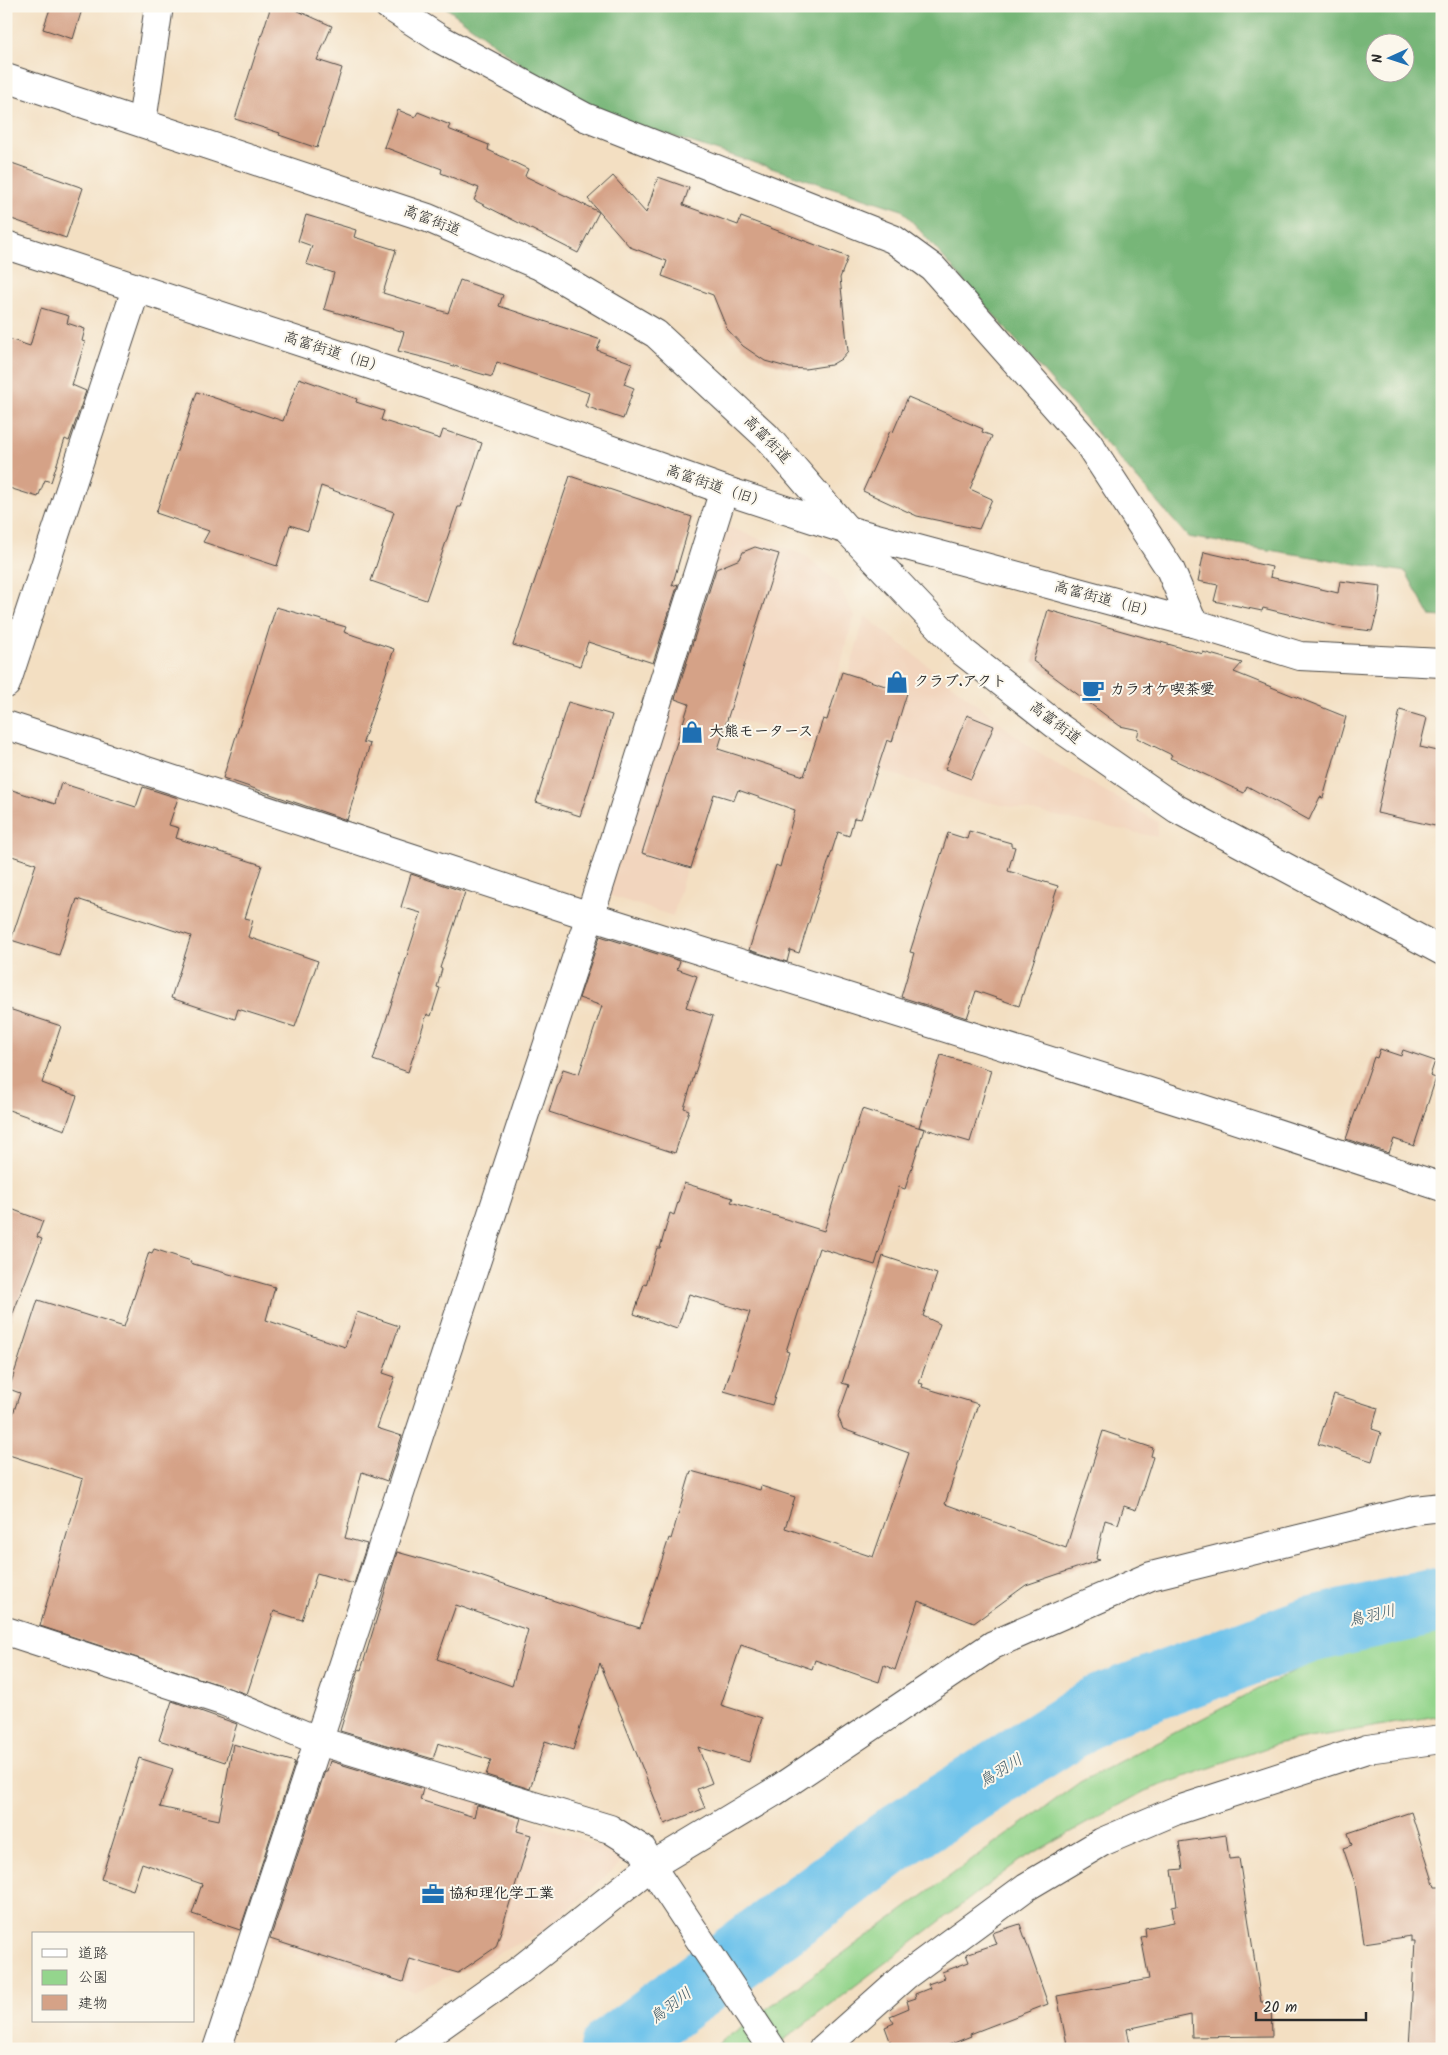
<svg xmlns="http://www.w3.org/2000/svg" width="1448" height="2055" font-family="Kalam,'Klee One',sans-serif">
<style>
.built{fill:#f2d5be}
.green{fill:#94d58d;stroke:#60805c}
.forest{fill:#77b678;stroke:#517052;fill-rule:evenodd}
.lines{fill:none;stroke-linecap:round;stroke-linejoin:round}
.river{stroke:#6ec3eb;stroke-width:66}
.building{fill:#d5a287;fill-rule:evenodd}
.minor-casing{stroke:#494642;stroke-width:30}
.tertiary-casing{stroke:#494642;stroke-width:30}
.minor{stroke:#fff;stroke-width:28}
.tertiary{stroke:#fff;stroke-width:28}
.labels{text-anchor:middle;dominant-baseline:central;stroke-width:4;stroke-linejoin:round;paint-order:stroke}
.street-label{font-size:15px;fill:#2b2b2b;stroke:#fbf7ec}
.poi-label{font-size:15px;font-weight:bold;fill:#2b2b2b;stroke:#fbf7ec;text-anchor:start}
.water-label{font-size:16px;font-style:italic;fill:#3f5965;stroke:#fbf7ec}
</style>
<rect width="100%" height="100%" fill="#fbf7ec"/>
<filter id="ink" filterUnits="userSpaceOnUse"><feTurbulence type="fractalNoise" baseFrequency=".02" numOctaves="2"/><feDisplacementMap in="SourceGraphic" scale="10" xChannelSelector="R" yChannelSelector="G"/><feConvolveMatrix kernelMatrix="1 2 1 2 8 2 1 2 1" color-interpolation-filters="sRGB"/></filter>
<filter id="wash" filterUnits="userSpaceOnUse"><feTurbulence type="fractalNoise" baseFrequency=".0096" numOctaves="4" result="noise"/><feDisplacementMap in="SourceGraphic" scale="20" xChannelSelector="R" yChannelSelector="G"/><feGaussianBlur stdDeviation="1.12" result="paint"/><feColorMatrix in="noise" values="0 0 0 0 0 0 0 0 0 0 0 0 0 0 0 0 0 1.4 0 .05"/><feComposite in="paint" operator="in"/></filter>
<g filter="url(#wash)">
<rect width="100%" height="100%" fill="#f3dfc2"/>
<g class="built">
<polygon points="725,526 806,556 838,583 854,616 818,747 728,716 673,916 608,895"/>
<polygon points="865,616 1033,749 1158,822 1157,837 963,797 826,752"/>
<polygon points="331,1746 627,1857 546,1931 414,1992 264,1943"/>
</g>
<polygon class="green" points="1442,1628 1442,1715 1280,1743 1145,1791 1019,1861 772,2049 711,2049 1080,1782 1309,1663 1369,1641"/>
<path class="forest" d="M444,6H1442V617L1430,616L1406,572L1188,537L902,210L575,105ZM1376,42H1406V72H1376Z"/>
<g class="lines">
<polyline class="river" points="613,2049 900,1835 1099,1708 1309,1630 1442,1600"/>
</g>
<g id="blocks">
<g class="building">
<polygon points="51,6 83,6 73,39 43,29"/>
<polygon points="271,6 287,6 332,26 317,60 342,68 317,148 279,135 280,133 235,119"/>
<polygon points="398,110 415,117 418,112 450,125 448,129 489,145 488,150 528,169 525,176 599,212 578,253 474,200 479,188 441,173 442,169 384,147"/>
<polygon points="6,161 83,188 66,238 6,217"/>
<polygon points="613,176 646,213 658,177 689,188 683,205 738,225 741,217 848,257 840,278 848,351 841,359 831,365 805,369 790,368 765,361 743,346 727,329 713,295 662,276 667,261 630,247 588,199"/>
<polygon points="306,215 356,230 354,237 396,250 383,293 448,313 460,280 503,295 499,306 601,340 597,350 632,363 624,384 634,388 623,419 585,406 589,393 497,362 492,377 430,359 398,351 404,332 324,309 334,273 306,264 312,246 298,241"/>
<polygon points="41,308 69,316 67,323 85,329 82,341 85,342 72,385 86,391 69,441 65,439 51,482 45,480 38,497 6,487 6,338 30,346"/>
<polygon points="299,378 357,399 356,402 384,411 381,420 440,439 443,430 482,443 461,507 458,507 426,600 371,581 394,512 321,486 308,531 290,525 277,566 203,542 209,531 156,513 197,392 283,421"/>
<polygon points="908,397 983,429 982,432 992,436 970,489 992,499 979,529 917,516 863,491 890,431 893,432"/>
<polygon points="570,476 692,517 672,586 678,584 653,663 588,642 580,666 513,645"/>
<polygon points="755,547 779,554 718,749 804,776 823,719 827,720 842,672 907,693 892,742 887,740 861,819 854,818 849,836 838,832 799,953 790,950 787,962 749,950 776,865 780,867 795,810 738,790 734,800 714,794 691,868 642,853 689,704 675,699 716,569 740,559 743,552"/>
<polygon points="1204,552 1272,567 1270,577 1338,593 1340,581 1381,586 1379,605 1372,631 1340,627 1263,608 1262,611 1214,601 1218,585 1198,581"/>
<polygon points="276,607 346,627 344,632 394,649 363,742 370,744 347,820 223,778"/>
<polygon points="1048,610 1203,654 1203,652 1242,663 1234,672 1346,717 1323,798 1320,797 1309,820 1247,786 1244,793 1170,758 1172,755 1137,738 1139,730 1120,726 1033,661"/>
<polygon points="568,702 612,715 580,816 536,802"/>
<polygon points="1400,710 1427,718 1420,747 1442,752 1442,825 1436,824 1435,826 1377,813"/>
<polygon points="967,715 994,726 971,779 945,769"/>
<polygon points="61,783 136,807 143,787 178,798 169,825 179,828 176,838 262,865 245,918 253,920 248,937 318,961 295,1027 238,1009 235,1019 171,998 191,936 77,899 59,955 11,940 36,864 6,854 6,788 55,804"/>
<polygon points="969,831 1011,843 1011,846 1015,847 1008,871 1058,886 1019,1006 976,991 967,1018 901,997 914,953 910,952 948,833 967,839"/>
<polygon points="411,874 465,892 440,968 442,969 437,987 440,988 431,1016 427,1014 408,1072 373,1060 421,913 401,907"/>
<polygon points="600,936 680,961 677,969 697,976 686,1007 713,1016 684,1108 689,1110 675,1153 549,1112 563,1069 579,1074 602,1006 579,998"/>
<polygon points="6,1008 61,1026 42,1083 77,1096 65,1130 6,1109"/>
<polygon points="1380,1049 1401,1056 1403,1050 1435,1061 1430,1076 1436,1078 1414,1146 1394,1139 1389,1153 1346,1139 1374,1057 1377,1058"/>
<polygon points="941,1055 991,1070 970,1142 919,1127"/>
<polygon points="862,1109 924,1129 905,1189 899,1187 875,1265 819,1248 786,1351 789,1352 772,1405 724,1391 750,1312 689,1294 677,1329 634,1314 644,1284 646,1285 657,1248 660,1248 670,1213 674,1215 684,1183 733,1198 731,1202 824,1231"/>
<polygon points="6,1207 43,1221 37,1237 42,1239 8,1326 6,1325"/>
<polygon points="154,1249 191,1261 190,1263 275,1287 266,1320 345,1347 357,1312 399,1326 383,1373 395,1377 377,1428 402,1436 387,1481 362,1472 345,1538 367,1544 354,1584 317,1573 302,1620 274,1611 247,1694 40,1626 83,1479 6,1454 6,1435 20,1393 9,1389 38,1300 124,1327 149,1252 152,1253"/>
<path d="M883,1256L937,1274L923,1316L940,1324L919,1383L923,1384L922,1387L978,1404L945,1504L1066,1548L1103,1431L1153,1448L1151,1456L1153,1457L1136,1510L1124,1506L1118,1524L1105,1520L1096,1559L1100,1560L1026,1585L974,1623L918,1601L895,1670L884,1665L879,1682L815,1660L812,1669L741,1645L721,1705L762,1718L749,1762L698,1747L712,1783L697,1789L705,1808L665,1824L600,1663L573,1750L545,1741L530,1789L486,1775L491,1760L438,1743L433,1759L340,1731L359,1669L361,1670L397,1552L465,1571L594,1614L640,1628L669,1538L671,1539L691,1471L760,1490L761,1486L795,1497L785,1528L873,1557L909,1453L843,1429L838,1416L849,1385L842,1383ZM456,1605L528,1630L512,1686L437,1659Z"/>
<polygon points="1334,1394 1378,1408 1372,1429 1381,1432 1372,1461 1318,1444"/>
<polygon points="172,1701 237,1724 225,1762 159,1740"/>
<polygon points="233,1744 295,1762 240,1930 192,1914 202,1884 142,1863 133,1890 101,1879 139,1758 173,1769 160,1807 219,1820"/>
<polygon points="330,1761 423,1789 420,1800 474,1817 477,1805 521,1818 517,1831 531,1835 496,1947 458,1973 410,1959 403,1982 270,1939 325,1771 327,1771"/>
<polygon points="1411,1812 1435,1887 1442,1887 1442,2049 1409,2049 1415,1941 1411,1941 1411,1936 1364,1943 1355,1883 1343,1848 1352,1845 1348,1833"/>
<polygon points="1226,1835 1229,1859 1239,1858 1261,2002 1271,2002 1272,2036 1192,2037 1191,2015 1127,2029 1131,2049 1068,2049 1057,1996 1149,1979 1141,1937 1146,1936 1145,1928 1174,1922 1172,1906 1177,1905 1172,1870 1183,1869 1179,1842"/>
<polygon points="1020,1924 1048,2004 970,2034 971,2036 939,2049 893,2049 885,2027 894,2023 890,2016 909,2008 907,2001 916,1998 915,1994 930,1988 928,1984 945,1978 942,1972 969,1962 966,1954 996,1944 992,1933"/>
</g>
</g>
</g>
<g filter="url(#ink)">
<use href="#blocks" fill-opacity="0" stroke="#494642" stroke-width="1"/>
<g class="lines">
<defs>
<g id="minor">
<polyline points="389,6 440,39 585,117 893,239 933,268 1088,443 1170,569 1193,623"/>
<polyline points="142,122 159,6"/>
<polyline points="847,530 1193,623 1300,656 1442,663"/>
<polyline points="6,684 136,289"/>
<polyline points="6,725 590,916 1197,1107 1442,1187"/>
<polyline points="6,1631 225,1702 319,1741 610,1829 642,1849 651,1866 772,2049"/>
<polyline points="217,2049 590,916 724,490"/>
<polyline points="408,2049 521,1969 651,1866 774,1792 993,1645 1151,1576 1415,1510 1442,1507"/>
<polyline points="823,2049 905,1976 1026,1887 1102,1842 1175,1811 1367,1749 1442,1739"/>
</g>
<g id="tertiary">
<polyline points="6,78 428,218 540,266 656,334 766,436 847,530 963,652 1060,728 1177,809 1442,951"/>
<polyline points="6,245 410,378 724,490 847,530"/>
</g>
</defs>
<use href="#minor" class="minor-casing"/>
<use href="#tertiary" class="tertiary-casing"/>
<use href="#minor" class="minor"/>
<use href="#tertiary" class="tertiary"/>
</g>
</g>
<defs>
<symbol id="shop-bare" viewBox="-9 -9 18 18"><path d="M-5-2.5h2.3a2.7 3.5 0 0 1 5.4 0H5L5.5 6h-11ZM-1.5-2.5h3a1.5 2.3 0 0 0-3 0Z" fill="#1f6fb2" stroke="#fbf7ec" stroke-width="2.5" paint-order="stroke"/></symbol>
<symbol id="cafe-bare" viewBox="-9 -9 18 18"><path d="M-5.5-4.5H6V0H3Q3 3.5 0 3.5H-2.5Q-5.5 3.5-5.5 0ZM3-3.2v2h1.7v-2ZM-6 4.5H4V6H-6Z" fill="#1f6fb2" stroke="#fbf7ec" stroke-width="2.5" paint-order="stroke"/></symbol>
<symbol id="office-bare" viewBox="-9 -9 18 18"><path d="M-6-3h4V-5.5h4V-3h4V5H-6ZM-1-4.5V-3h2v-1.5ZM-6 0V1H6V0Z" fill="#1f6fb2" stroke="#fbf7ec" stroke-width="2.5" paint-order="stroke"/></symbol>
</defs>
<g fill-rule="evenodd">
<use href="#shop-bare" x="881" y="666" width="32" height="32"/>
<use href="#cafe-bare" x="1077" y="674" width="32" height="32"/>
<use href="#shop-bare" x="676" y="716" width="32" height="32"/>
<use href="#office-bare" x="417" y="1878" width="32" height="32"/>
</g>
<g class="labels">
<g class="street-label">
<text transform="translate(432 221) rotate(21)">高富街道</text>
<text transform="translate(334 353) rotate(18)">高富街道（旧）</text>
<text transform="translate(767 440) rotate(46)">高富街道</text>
<text transform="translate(716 487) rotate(19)">高富街道（旧）</text>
<text transform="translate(1105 600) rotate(15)">高富街道（旧）</text>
<text transform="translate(1055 723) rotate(37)">高富街道</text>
</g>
<g class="poi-label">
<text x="914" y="682">クラブ.アクト</text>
<text x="1110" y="690">カラオケ喫茶愛</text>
<text x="709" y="732">大熊モータース</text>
<text x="449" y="1894">協和理化学工業</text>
</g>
<g class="water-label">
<text transform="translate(1372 1616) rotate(-13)">鳥羽川</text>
<text transform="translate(1001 1771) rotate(-32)">鳥羽川</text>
<text transform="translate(671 2006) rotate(-37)">鳥羽川</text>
</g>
</g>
<rect width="1448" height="2055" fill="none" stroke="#fbf7ec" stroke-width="25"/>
<rect x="32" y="1932" width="162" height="90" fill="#fbf7ec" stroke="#a8a59f"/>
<rect x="42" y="1949" width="25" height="8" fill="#ffffff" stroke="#a8a59f"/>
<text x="78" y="1958" font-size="15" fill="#2b2b2b">道路</text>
<rect x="42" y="1970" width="25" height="15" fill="#94d58d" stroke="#a8a59f"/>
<text x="78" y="1982" font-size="15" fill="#2b2b2b">公園</text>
<rect x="42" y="1995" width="25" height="15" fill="#d5a287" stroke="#a8a59f"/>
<text x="78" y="2008" font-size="15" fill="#2b2b2b">建物</text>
<g transform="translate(1390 58) rotate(267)"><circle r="24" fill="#fbf7ec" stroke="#a8a59f"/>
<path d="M0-4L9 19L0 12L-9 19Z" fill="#1f6fb2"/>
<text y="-8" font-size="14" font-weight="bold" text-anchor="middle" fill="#2b2b2b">N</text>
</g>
<path d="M1256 2012v8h110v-8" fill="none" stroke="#2b2b2b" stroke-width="2.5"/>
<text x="1263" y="2012" font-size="15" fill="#2b2b2b" stroke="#fbf7ec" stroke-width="4" paint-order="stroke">20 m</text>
</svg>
